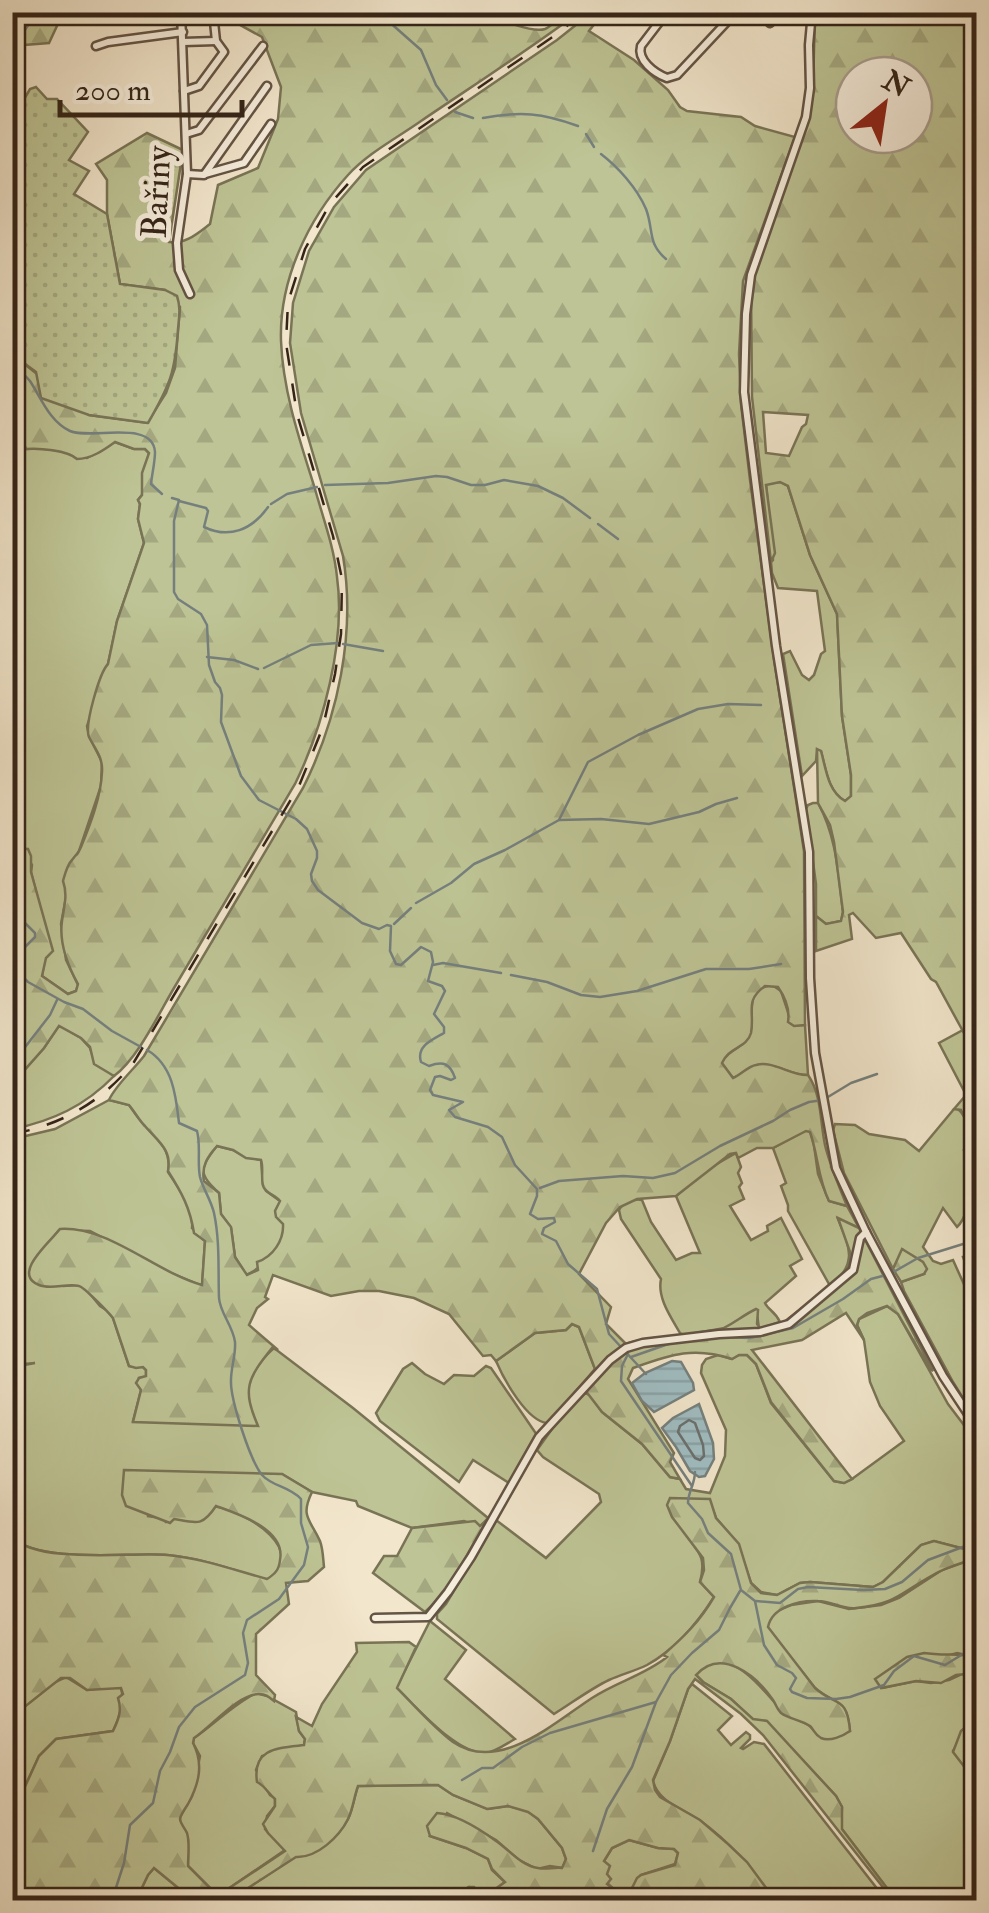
<svg xmlns="http://www.w3.org/2000/svg" width="989" height="1913" font-family="'IM FELL Double Pica',serif">
<style>
.grass{fill:#bec495;stroke:#797456;stroke-width:2.5}
.forest{fill:url(#forest-firs);stroke:#797456;stroke-width:2.5;fill-rule:evenodd}
.garden{fill:url(#garden-dots);stroke:#797456;stroke-width:2.5}
.water{fill:url(#water-rules);stroke:#75807e;stroke-width:2.5}
.lines{fill:none;stroke-linecap:round;stroke-linejoin:round}
.shore{stroke:#6a706d;stroke-width:2.5}
.stream{stroke:#75807e;stroke-width:2.5}
.minor-casing{stroke:#645445;stroke-width:11}
.minor{stroke:#f7efde;stroke-width:6}
.rail{stroke:#342418;stroke-width:2.5;stroke-dasharray:18 18;stroke-linecap:butt}
.labels{text-anchor:middle;dominant-baseline:central;stroke-width:10;stroke-linejoin:round;paint-order:stroke}
.street-label{font-size:35px;fill:#342418;stroke:#f7efde}
</style>
<defs>
<pattern id="forest-firs" width="22" height="20" patternUnits="userSpaceOnUse" patternTransform="scale(2.5)"><rect width="22" height="20" fill="#bec495"/><path d="M5 1l3.5 6h-7zM16 11l3.5 6h-7z" fill="#a4a880"/></pattern>
<pattern id="garden-dots" width="8" height="8" patternUnits="userSpaceOnUse" patternTransform="scale(2.5)"><rect width="8" height="8" fill="#bec495"/><path d="M2 2h.1M6 6h.1" fill="none" stroke="#a4a880" stroke-width="1.8" stroke-linecap="round"/></pattern>
<pattern id="water-rules" width="6" height="5" patternUnits="userSpaceOnUse" patternTransform="scale(2.5)"><rect width="6" height="5" fill="#a0bdc2"/><path d="M0 2.5h6" fill="none" stroke="#8aa2a6"/></pattern>
</defs>
<rect width="100%" height="100%" fill="#f2e6cc"/>
<filter id="stains"><feTurbulence type="fractalNoise" baseFrequency=".002" numOctaves="4"/><feColorMatrix values="0 0 0 0 .2 0 0 0 0 .09 0 0 0 0 .02 0 0 0 .5 -.17"/></filter>
<radialGradient id="worn" r=".72"><stop offset=".6" stop-color="#630" stop-opacity="0"/><stop offset="1" stop-color="#630" stop-opacity=".3"/></radialGradient>
<g class="grass">
<path d="M12,390L18,398C13,416 18,433 26,449C46,447 67,452 87,458L115,442L134,449H145L149,453L142,495L138,500L140,504L138,519L144,543L117,621L108,664L87,726L89,736L102,762L101,786L79,851L74,858L65,884L66,897L61,924L66,960L78,985L76,991L68,994L42,976L48,938L31,872L32,865L21,847L13,848Z"/>
<path d="M780,482L788,486L810,555L837,614L842,716L851,775V797L845,801C828,792 826,769 821,751L817,750L816,761L802,776L783,654L790,651L802,675L809,680L814,675L821,654L825,651L817,591L778,588L772,573L771,562L773,560L766,484Z"/>
<path d="M813,803H818C837,838 838,873 843,912L841,921L826,924L816,916V884L806,809L808,805Z"/>
<path d="M772,985L781,991L789,1015L798,1025H805L808,1075C791,1076 774,1061 756,1066C748,1068 741,1075 733,1078L721,1063C729,1047 746,1048 750,1033C756,1013 742,989 772,985Z"/>
<path d="M59,1025L81,1038L90,1048L94,1059L114,1076C85,1106 52,1121 13,1129V1083L44,1048Z"/>
<polygon points="963,1030 976,1055 976,1114 939,1043"/>
<path d="M109,1100L129,1105C134,1112 139,1120 145,1126C159,1142 172,1150 168,1172C179,1188 194,1209 192,1228L205,1241L202,1286L166,1271L90,1231L59,1230L46,1246L64,1286L78,1285L86,1289L100,1306L108,1311L113,1318L129,1366L143,1367L146,1370V1376L139,1378L141,1390L133,1421L257,1425C254,1417 249,1408 247,1400C244,1382 261,1359 274,1348L353,1408L488,1518L480,1527L464,1521L412,1528L358,1506L356,1501L312,1492L282,1474L147,1516L162,1518L166,1522C181,1517 204,1504 219,1507C248,1513 310,1551 267,1580C235,1570 201,1558 167,1555C130,1552 40,1564 13,1538V1367L35,1363L13,1365V1139L55,1129Z"/>
<path d="M957,1108C971,1120 968,1134 964,1150L976,1175V1191C967,1201 968,1217 957,1227L943,1208L923,1247L933,1261L941,1264L953,1260L967,1291L974,1287L963,1257L976,1254V1419L953,1382L904,1291L901,1282L924,1274L903,1250L893,1269L844,1173L833,1130L835,1124L855,1125L869,1134L905,1140L919,1151L954,1109Z"/>
<path d="M806,1130L810,1131L814,1145L818,1174L829,1201L847,1206L859,1228L838,1219C849,1246 858,1262 833,1284H829L788,1211V1205L781,1186L786,1183L773,1148Z"/>
<path d="M217,1146L233,1150L246,1157L261,1160L263,1185L266,1191L280,1201C281,1211 286,1225 283,1234C279,1250 261,1269 246,1275L235,1257L231,1228L221,1214L219,1193C199,1174 198,1169 217,1146Z"/>
<path d="M736,1153L741,1167L738,1173L742,1183L739,1187L744,1199L730,1206L751,1240L768,1231L767,1226L781,1218L802,1259L790,1266L796,1276L765,1303C768,1310 775,1311 780,1322L759,1329L757,1313L725,1328L684,1335L680,1333C671,1317 657,1298 661,1279L621,1219L619,1210C622,1203 635,1198 642,1200L651,1222L676,1260L692,1253H700L676,1196L708,1169Z"/>
<path d="M887,1306L898,1314L948,1404L976,1441V1552L934,1541L921,1545L883,1582L873,1587L810,1582L800,1583L777,1595L761,1592L751,1583L738,1544L716,1518L713,1510L684,1532C698,1552 707,1556 700,1582L714,1597C697,1624 676,1649 647,1665C635,1671 622,1674 609,1680C590,1689 572,1703 554,1714L437,1619V1614L446,1604L496,1520L546,1558L601,1502L599,1494L543,1457L537,1450L557,1422L585,1393L590,1395L602,1412L642,1444L670,1477L680,1479L686,1489L710,1493L725,1456L726,1430L701,1373L702,1365L706,1359L718,1355L732,1359L739,1355H747L756,1364L771,1403L834,1481L844,1483L852,1479L904,1441L880,1406L870,1382L864,1340L857,1325L859,1319Z"/>
<path d="M572,1324L579,1327L595,1369L551,1420L547,1423C527,1421 504,1380 496,1361L535,1333L566,1330Z"/>
<polygon points="412,1363 425,1374 444,1384 454,1375 474,1376 486,1366 491,1368 537,1435 509,1483 473,1460 459,1482 380,1421 376,1413 403,1369"/>
<path d="M976,1558V1657L957,1653L943,1657L882,1688L916,1681L931,1683L949,1680L964,1673H976V1718L972,1721L953,1751L976,1782V1900H896L841,1828L842,1807L836,1796L766,1721L753,1720L731,1699L703,1682L696,1675C728,1638 761,1690 784,1712C791,1719 803,1720 811,1727C815,1731 818,1735 822,1738L850,1731C847,1697 836,1706 815,1688L767,1627L768,1621L777,1611L791,1605L818,1601L849,1609L881,1605L899,1598L942,1570Z"/>
<path d="M430,1621L466,1650L445,1679L515,1739C506,1744 495,1752 486,1753C457,1755 417,1707 396,1688Z"/>
<path d="M66,1677L87,1690L115,1686L121,1688C125,1701 119,1719 113,1731L56,1739L39,1756L23,1791L13,1797V1716L53,1683Z"/>
<path d="M692,1684L732,1716L718,1730L731,1745L746,1732L750,1735V1739L741,1748L743,1749L754,1742L764,1744L886,1900H775C753,1871 731,1842 699,1820C682,1808 659,1803 653,1781L670,1741L688,1689Z"/>
<path d="M256,1693L267,1696L296,1712L299,1731L305,1739L304,1745L262,1756L256,1770L270,1795L275,1798V1806L267,1816L265,1829L285,1850L222,1893L213,1891L188,1866V1839L180,1823V1817L192,1796L200,1756L193,1743L194,1738C216,1723 232,1705 256,1693Z"/>
<path d="M438,1785L453,1795L488,1809L508,1806L528,1811L538,1819L562,1848L566,1859L563,1868L550,1866L537,1869L519,1860L496,1840L447,1813L430,1836L466,1848L488,1859L492,1870L505,1882L484,1898L469,1887L445,1900H426L425,1898L377,1894L373,1900H248L245,1895L248,1888L296,1856C315,1858 340,1835 348,1819C353,1809 354,1797 358,1786Z"/>
<polygon points="629,1840 658,1848 674,1849 678,1853 675,1864 641,1875 631,1890 616,1891 607,1883 604,1861 612,1848"/>
<polygon points="154,1868 193,1900 136,1900 148,1875"/>
</g>
<g class="forest">
<path d="M382,12L402,20H411L422,13H489C498,20 533,33 545,29C552,26 559,17 565,13H578C527,51 474,85 421,121C397,138 368,153 348,175C308,219 279,280 281,341C283,392 300,441 315,489C323,518 334,547 337,577C346,641 323,727 295,784C254,852 214,920 174,988C158,1015 138,1058 114,1076L94,1064L90,1047L81,1038L59,1026L44,1048L13,1083V1039L16,1032L12,1023L13,848L28,849L31,856V872L53,951L46,958L42,976L68,994L76,991L78,984C68,966 59,942 62,921C64,907 68,895 63,881C65,874 67,865 72,860C80,849 75,860 81,847C90,825 101,797 102,772C103,757 95,749 89,737C84,725 100,672 108,664L117,621L144,543L138,519L140,504L138,500L142,495V473L149,453L145,449H134L115,442C104,450 91,459 77,459C67,450 39,448 26,449C19,432 13,417 18,398L13,390V355L89,415L147,423L166,393L175,368L180,307L165,290L120,284L107,214V180L96,164L147,133L183,150L169,242C185,245 198,233 210,224L218,185L258,168L278,119L281,87L262,37L222,15V13Z"/>
<polygon points="31,13 63,13 49,43 24,45 13,57 13,40"/>
<path d="M591,13H603L589,31L634,60L668,90L680,107L687,111L741,117L755,126L795,137L743,281L739,354L741,404L750,480L774,659L804,851L805,1025L794,1026L788,1022C790,1009 785,997 778,987L765,986C744,1001 755,1012 751,1033C747,1048 729,1047 722,1063L733,1078C741,1075 748,1066 756,1065C773,1060 791,1076 808,1075C822,1095 820,1122 825,1145C830,1166 839,1186 847,1206L829,1201C818,1179 818,1155 810,1132L806,1131L773,1148H757L738,1158L736,1153L730,1154L676,1196L637,1199L620,1207L606,1223L579,1274L611,1307L606,1324L626,1344C654,1334 684,1339 714,1332C729,1328 741,1316 756,1309L758,1310L757,1324L762,1331L784,1322L833,1284L848,1269L850,1252L838,1218L859,1228L933,1371L930,1369L898,1314L887,1306L867,1313L859,1319L857,1325L864,1340L846,1313L802,1340L752,1350L852,1479L844,1483L834,1481L771,1402L756,1364L747,1355H739L732,1359C693,1346 670,1355 633,1368L628,1379L674,1453L670,1462L680,1479L670,1477L642,1444L602,1412L582,1386L595,1369L579,1327L572,1324L566,1330L535,1333L496,1361L491,1355L483,1356L449,1314L414,1298L379,1291H359L331,1296L273,1275L265,1297L268,1299L257,1308L249,1325L278,1350L272,1348C247,1379 242,1389 258,1426L133,1422L141,1390L136,1383L139,1378L146,1376V1370L143,1367L136,1368L129,1366L113,1318C109,1313 84,1287 79,1286C67,1283 51,1290 39,1285C11,1274 50,1242 60,1229C109,1226 155,1272 202,1285L205,1241L194,1233C190,1208 182,1193 168,1171C172,1150 159,1142 145,1126C139,1120 135,1112 129,1105L109,1100C115,1086 134,1069 144,1056L303,788C338,718 356,633 343,556L301,413L290,343L293,303L309,251L334,207L366,170L557,40ZM217,1146L233,1150L246,1158L261,1160C264,1168 260,1181 264,1188C267,1193 276,1196 280,1201L275,1211L276,1217L283,1224C284,1240 273,1257 257,1262L258,1270L247,1275L235,1257L231,1227L221,1214L219,1193L204,1181C201,1166 208,1156 217,1146Z"/>
<path d="M815,13H976V1055L936,982L931,979L901,933L876,938L853,913L849,915L852,939L816,951V916L826,924L841,921L843,912L834,842L830,825L818,803L817,749L821,751C826,769 828,792 845,801L851,796V775L842,716L837,614L810,555L788,486L780,482L766,485L775,553L771,562L752,397L751,284L809,115L813,87ZM854,75H914V135H854ZM763,412L808,415L806,424L802,427L789,456L766,453Z"/>
<path d="M966,1095L976,1114V1175L964,1150C968,1134 969,1125 961,1110L954,1109Z"/>
<polygon points="902,1249 923,1262 927,1269 924,1274 901,1282 893,1269"/>
<path d="M124,1470L282,1474L312,1492C300,1517 310,1519 320,1541C323,1549 323,1558 324,1567L308,1581L286,1583L289,1604L256,1634V1675L275,1695L274,1701C269,1697 266,1694 259,1694C238,1694 211,1727 194,1738L193,1743C204,1764 199,1784 188,1804C186,1807 180,1816 180,1819C180,1823 186,1830 187,1833C190,1843 188,1856 188,1866L213,1891L222,1893L285,1851L268,1833L263,1824L275,1806V1799C268,1793 265,1786 257,1782C252,1748 278,1748 304,1745L305,1739L299,1731L296,1717L312,1726L322,1704L357,1652L356,1643L409,1642L416,1647L397,1688C415,1706 433,1727 453,1742C499,1774 555,1722 592,1698C616,1682 645,1675 667,1657L663,1655C684,1637 700,1621 714,1597L700,1582L704,1570L703,1558L672,1517L667,1505L670,1498L710,1499L716,1518L739,1544L751,1583L761,1593L777,1595L800,1583L810,1582L873,1587L883,1582L921,1545L934,1541L976,1552V1558C962,1563 946,1567 933,1575C900,1593 897,1604 856,1608C843,1610 832,1601 818,1601C799,1600 772,1607 768,1627L815,1688C836,1707 847,1695 850,1731C843,1736 830,1742 821,1738C814,1734 815,1731 810,1726C801,1720 789,1719 781,1713C776,1708 777,1706 773,1700C756,1675 721,1647 696,1675L703,1682L731,1699L753,1719L767,1721L836,1796L842,1807V1829L896,1900H893L763,1735L741,1714L695,1679L688,1689L670,1741L653,1780L655,1790L660,1797L700,1820L728,1844L747,1862L775,1900H445L469,1887H474L484,1897L505,1882L492,1869L488,1859L466,1848L430,1836L427,1826L437,1813C456,1814 481,1830 496,1841C509,1850 522,1866 538,1868C545,1870 554,1867 562,1868L566,1859L562,1848L538,1819L528,1812L508,1806L487,1809L453,1795L438,1785H430L358,1786C354,1797 353,1809 348,1819C339,1837 317,1858 296,1857L248,1888L245,1895L248,1900H193L154,1868L148,1875L136,1900H13V1797L23,1791L39,1756L56,1739L113,1731C119,1719 122,1710 118,1698L123,1694L121,1688L87,1690L70,1678H61L13,1716V1538C40,1564 130,1552 167,1555C201,1558 234,1570 267,1579C275,1574 279,1570 280,1560C286,1529 238,1514 216,1506C202,1527 197,1523 174,1519L170,1523L126,1506L122,1495ZM629,1840L658,1848L674,1849L678,1853L675,1865L641,1875L637,1878L631,1890L616,1891L607,1884L611,1879L607,1874L610,1866L604,1861L612,1848Z"/>
<polygon points="487,1520 446,1592 425,1612 373,1573 384,1556 397,1556 412,1528 475,1521 480,1526"/>
<path d="M924,1653C943,1656 959,1653 976,1657V1673L956,1675L941,1683L916,1681L881,1688L875,1679L907,1657Z"/>
<polygon points="976,1718 976,1782 953,1752 961,1731"/>
</g>
<path class="garden" d="M36,87L47,99H57L88,132L69,160L89,171L74,194L107,214L120,284L165,290L177,296C181,308 179,317 178,329C175,373 170,385 148,423L89,415L41,398L36,372L13,355V118L30,89Z"/>
<g class="water">
<polygon points="672,1361 681,1362 693,1383 694,1390 654,1412 642,1401 632,1383 645,1373"/>
<polygon points="699,1404 713,1443 714,1459 705,1476 699,1477 690,1471 676,1447 662,1428 673,1418"/>
</g>
<g class="lines">
<polygon class="shore" points="689,1420 695,1423 703,1445 704,1456 700,1460 695,1458 678,1432 680,1426"/>
<g class="stream">
<polyline points="378,12 421,50 436,85 447,100"/>
<polyline points="12,49 37,12"/>
<path d="M12,52C18,73 25,94 12,114"/>
<polyline points="455,112 473,118"/>
<path d="M483,118C521,111 542,113 578,126"/>
<polyline points="586,134 594,147"/>
<path d="M601,154C618,167 637,188 646,209C654,230 647,243 666,259"/>
<path d="M12,365C19,370 25,375 30,381C41,398 50,422 70,431C91,440 153,419 155,452C155,462 152,474 151,484L162,494"/>
<polyline points="325,485 388,483 436,476 447,477 471,485 485,485 504,480 538,486 563,498 590,518"/>
<path d="M172,498L179,500L174,521V592L178,599L201,614L207,625L209,665L215,682L220,688L222,695L221,722L241,776L259,800L296,819L307,829L317,851V858L311,874L312,881L318,890L362,923L379,929L387,925L391,926L390,951L396,964L401,965L421,947L431,952L433,962L428,981L442,986L445,991L434,1014L444,1027V1033C432,1040 416,1046 421,1062L429,1066C443,1061 450,1063 455,1078L451,1080L440,1076L435,1077L430,1090L433,1095L463,1102L449,1110L455,1117L488,1127L502,1137L515,1165L537,1189V1196L530,1214L538,1219L554,1218L555,1222L544,1228L542,1234L556,1241L568,1264L597,1289L609,1334L646,1374"/>
<path d="M179,501L206,508L208,511L204,527C229,539 252,530 268,507"/>
<polyline points="271,504 287,494 317,487"/>
<polyline points="598,524 618,539"/>
<polyline points="343,644 383,651"/>
<polyline points="207,657 234,660 258,669"/>
<polyline points="264,668 311,645 338,643"/>
<polyline points="559,820 601,819 649,824 699,812 716,804 737,798"/>
<polyline points="12,903 20,918 35,933 35,937 16,956 15,969 28,982 64,1002 83,1009 112,1031 141,1047"/>
<polyline points="416,903 451,883 474,864 505,850 559,820 588,762 638,735 698,709 728,704 761,705"/>
<polyline points="394,924 411,908"/>
<polyline points="433,965 443,963 501,973"/>
<polyline points="511,975 547,982 581,995 600,997 637,991 706,969 749,969 781,964"/>
<polyline points="12,1064 50,1015 57,1000"/>
<polyline points="540,1188 559,1181 623,1176 653,1178 675,1173 720,1146 773,1121 790,1110 809,1102 823,1100 851,1083 877,1074"/>
<polyline points="721,1337 750,1338 793,1328 843,1299 871,1279 890,1274 918,1258 976,1240"/>
<polyline points="628,1354 622,1366 621,1381 692,1486"/>
<polyline points="631,1357 674,1342"/>
<path d="M695,1472C695,1484 688,1492 688,1503L702,1519L708,1533L731,1554L741,1590L755,1601L764,1645L777,1665L792,1673L796,1678L790,1689L792,1692L807,1698L836,1699L850,1697L884,1685L894,1671L914,1656L945,1665L963,1654L976,1651"/>
<polyline points="756,1601 780,1603 798,1589 808,1587 863,1590 885,1589 902,1582 928,1560 976,1542"/>
<polyline points="462,1780 482,1768 493,1768 522,1747 550,1733 656,1702 671,1675 692,1653 719,1630 730,1608 740,1591"/>
<polyline points="593,1851 607,1809 632,1767 656,1702"/>
<path d="M112,1900L124,1863L130,1825L153,1803L160,1771L170,1752L179,1727L195,1707L245,1675L248,1663L243,1633L247,1620L279,1599L304,1565L308,1547L301,1523V1499C289,1486 273,1487 262,1475C250,1460 230,1399 231,1380C231,1367 236,1355 235,1342C233,1326 220,1313 219,1298C218,1270 220,1241 214,1213C211,1200 203,1189 200,1177C197,1162 201,1146 197,1131L179,1123C176,1096 173,1065 147,1050"/>
</g>
<defs>
<g id="minor">
<polyline points="181,12 187,174 177,243 179,270 190,294"/>
<path d="M667,12L641,46C637,60 654,73 667,78L677,75L736,12"/>
<polyline points="769,12 770,23"/>
<polyline points="812,12 809,45 810,88 806,117 751,275 746,314 744,392 776,646 809,852 810,978 815,1053 836,1168 866,1232 943,1376 976,1426"/>
<polyline points="183,42 216,41"/>
<polyline points="96,46 108,42 183,32"/>
<polyline points="184,91 199,86 224,52 216,41 213,12"/>
<polyline points="186,134 199,130 263,46"/>
<polyline points="187,174 204,175 267,86"/>
<polyline points="205,174 244,163 271,124"/>
<polyline points="375,1618 428,1617 448,1592 471,1557 539,1437 610,1360 626,1348 643,1343 719,1334 760,1332 789,1324 853,1270 860,1238 866,1232"/>
</g>
</defs>
<use href="#minor" class="minor-casing"/>
<use href="#minor" class="minor"/>
<path class="rail" d="M12,1134C62,1125 103,1101 134,1062L299,786L323,727L335,674L341,634L342,579L333,536L297,414L286,343L288,302L305,249L330,204L363,167L554,36L585,12"/>
</g>
<g class="labels">
<g class="street-label">
<text transform="translate(157 192) rotate(-87)">Bařiny</text>
</g>
</g>
<rect width="989" height="1913" fill="none" stroke="#f2e6cc" stroke-width="50"/>
<rect x="15" y="15" width="959" height="1883" fill="none" stroke="#342418" stroke-width="5"/>
<rect x="25" y="25" width="939" height="1863" fill="none" stroke="#342418" stroke-width="2.5"/>
<g transform="translate(884 105) rotate(30)"><circle r="48" fill="#f7efde" stroke="#a99e8f" stroke-width="2.5"/>
<path d="M0-8L18 38L0 25L-18 38Z" fill="#8f2418"/>
<text y="-15" font-size="28" font-weight="bold" text-anchor="middle" fill="#342418">N</text>
</g>
<path d="M60 100v15h182v-15" fill="none" stroke="#342418" stroke-width="5"/>
<text x="75" y="100" font-size="30" fill="#342418" stroke="#f7efde" stroke-width="8" paint-order="stroke">200 m</text>
<rect width="100%" height="100%" filter="url(#stains)"/>
<rect width="100%" height="100%" fill="url(#worn)"/>
</svg>
